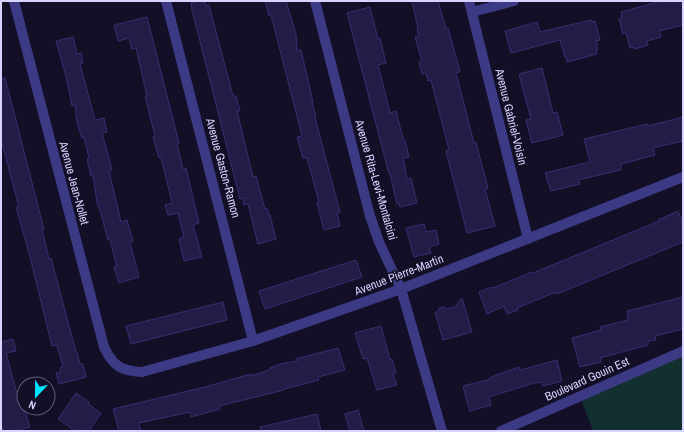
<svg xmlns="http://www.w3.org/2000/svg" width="684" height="432" font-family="'Archivo Narrow',sans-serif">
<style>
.green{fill:#12302f}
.building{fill:#241b47;stroke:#3b2d73}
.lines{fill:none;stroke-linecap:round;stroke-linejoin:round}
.minor{stroke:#3d3a85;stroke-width:10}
.labels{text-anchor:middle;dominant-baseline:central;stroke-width:3.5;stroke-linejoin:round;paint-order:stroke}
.street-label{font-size:12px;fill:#d9d4ff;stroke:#130f26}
</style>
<rect width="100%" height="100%" fill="#130f26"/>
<polygon class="green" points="683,350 683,431 593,431 580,397"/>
<g class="building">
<polygon points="198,1 204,1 206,6 209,5 233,96 236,96 240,111 237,111 253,177 256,176 265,209 267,208 269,215 270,215 276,239 258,244 248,204 244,205 243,198 240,199 192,10 191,3"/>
<polygon points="265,1 286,1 296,34 297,51 301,50 313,102 312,102 316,117 315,118 340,212 337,213 340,226 324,230 317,203 319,202 307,158 303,158 297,137 302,136 271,15 269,16"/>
<polygon points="412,1 438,1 446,29 448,28 460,72 456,73 474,143 476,143 488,188 485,189 495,226 467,233 446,151 449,150 431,80 428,81 426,73 422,74 419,62 422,61 415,37 419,36 417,28 418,28"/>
<polygon points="661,1 683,1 683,25 659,31 661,37 647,41 648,45 634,49 634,47 630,48 626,33 623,34 619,19 622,18 621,12"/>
<polygon points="370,7 378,39 380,38 386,63 378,65 390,113 396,111 404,142 405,141 409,157 403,158 407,179 411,178 417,203 400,207 399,203 397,204 390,174 389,174 347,13"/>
<polygon points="147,17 179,143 177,144 183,169 186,168 199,223 193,225 202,257 184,261 179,239 184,237 178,213 168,215 165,205 172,203 161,157 159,158 153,137 155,136 145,96 147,96 136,48 132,49 129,38 118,41 114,25"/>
<polygon points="591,20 591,22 595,21 600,40 596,41 598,49 596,50 597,54 567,62 566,57 565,57 560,40 511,53 505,31 537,22 540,32"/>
<polygon points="73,37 77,54 81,53 83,63 80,64 95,120 104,118 107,132 102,133 112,170 109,171 121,222 127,220 133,241 130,242 139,277 119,283 114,267 117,266 115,259 110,239 108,240 100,210 97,202 93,175 91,176 87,159 89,158 84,137 82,138 77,123 75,105 72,106 67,80 56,41"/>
<polygon points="542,68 553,113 557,112 563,135 532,143 526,120 531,119 519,74"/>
<polygon points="1,78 5,78 44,229 42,229 49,259 51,258 76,352 77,352 80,364 83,364 86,377 59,384 56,373 61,372 60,368 63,367 57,345 52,346 30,257 16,207 19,207 1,139"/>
<polygon points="683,117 683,141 653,148 655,155 621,164 621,170 578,180 580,184 551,191 545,173 590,162 584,139 647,124 648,126"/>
<polygon points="678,211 683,223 683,242 557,294 556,292 517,308 518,310 507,314 504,306 487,314 479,292 492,287 493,288 532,272 533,273 659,221 658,220"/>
<polygon points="424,224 426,232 436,230 439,244 429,247 431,253 414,257 406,228"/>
<polygon points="356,260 362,277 265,309 259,291"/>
<polygon points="683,297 683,329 655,336 656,340 648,341 648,345 600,358 601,362 580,367 572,338 601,330 600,327 628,320 627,311"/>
<polygon points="462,298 472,332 443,340 435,312 438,312 439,308 444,307 447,309 455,307"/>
<polygon points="223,302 227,320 131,344 126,326"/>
<polygon points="381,326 390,360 392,359 396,373 393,374 397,385 377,390 367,358 363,359 355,333"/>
<polygon points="13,339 16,351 6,353 20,405 23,405 30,427 14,431 3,431 1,423 1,342"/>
<polygon points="338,348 345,370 318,377 319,380 284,389 284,390 219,406 220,409 191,417 190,412 139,423 141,431 119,431 113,409 205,387 251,374 251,376 269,370 270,368 280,364 297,361 296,359"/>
<polygon points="557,360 562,381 543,386 542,382 534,383 489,397 491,405 470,411 469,408 463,386 491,379 491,377 519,367 520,370"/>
<polygon points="76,393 89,402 88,404 101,413 89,431 75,431 58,419"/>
<polygon points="358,410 364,431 350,431 345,414"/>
<polygon points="317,414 321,431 261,431 260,427"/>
</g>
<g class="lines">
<g class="minor">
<path d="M14,1L104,347C113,366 121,371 142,372L253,341L401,289L683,177"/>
<polyline points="166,1 253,341"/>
<polyline points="315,1 370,216 379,242 401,289 442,431"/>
<polyline points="469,1 528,239"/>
<polyline points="472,12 514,1"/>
<polyline points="501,431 683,351"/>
</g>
</g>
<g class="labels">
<g class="street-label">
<text transform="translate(511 117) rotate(76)">Avenue Gabriel-Voisin</text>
<text transform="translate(223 168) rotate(75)">Avenue Gaston-Ramon</text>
<text transform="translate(376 180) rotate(74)">Avenue Rita-Levi-Montalcini</text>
<text transform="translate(74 183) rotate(75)">Avenue Jean-Nollet</text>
<text transform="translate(399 275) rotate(-21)">Avenue Pierre-Martin</text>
<text transform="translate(587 379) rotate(-24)">Boulevard Gouin Est</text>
</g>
</g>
<rect width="684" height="432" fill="none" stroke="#d9d4ff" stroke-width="4"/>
<g transform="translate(36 396) rotate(202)"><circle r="19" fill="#130f26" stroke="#625e7d"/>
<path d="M0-3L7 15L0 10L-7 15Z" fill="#00e5ff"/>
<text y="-6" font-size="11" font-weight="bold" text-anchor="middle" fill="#d9d4ff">N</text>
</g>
</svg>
